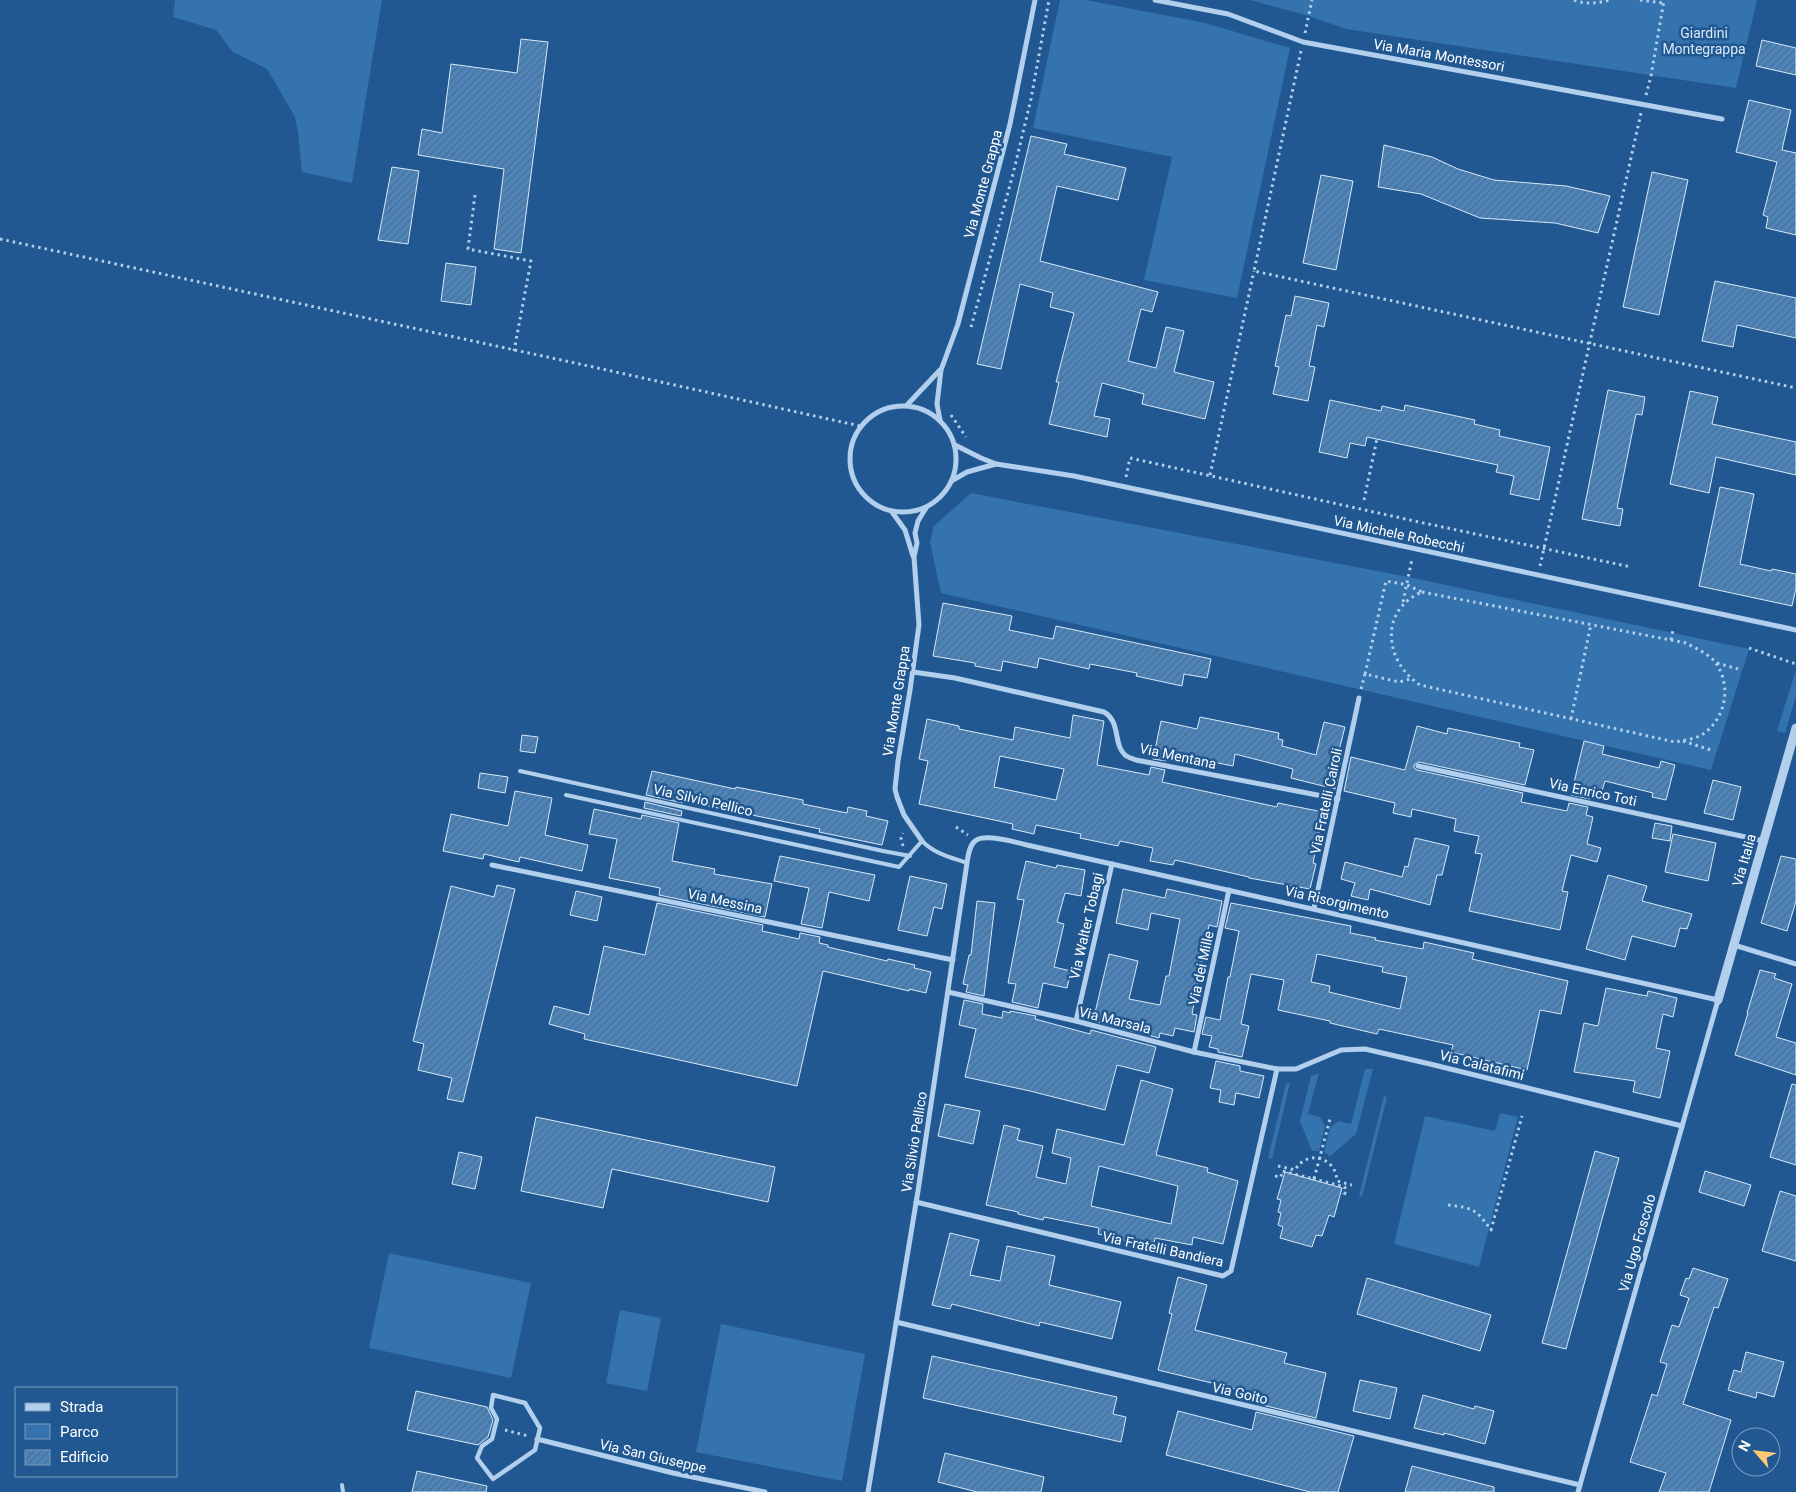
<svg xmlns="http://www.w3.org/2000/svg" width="1796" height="1492" font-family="Roboto,sans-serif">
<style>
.green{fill:#3473ae}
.building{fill:url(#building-hatch);stroke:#d7e9f9;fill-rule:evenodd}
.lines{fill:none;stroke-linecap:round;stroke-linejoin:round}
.path{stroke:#b2d0ed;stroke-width:3;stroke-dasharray:2.5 4;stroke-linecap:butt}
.service{stroke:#b2d0ed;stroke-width:4}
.pedestrian{stroke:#b2d0ed;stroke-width:4.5}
.minor{stroke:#b2d0ed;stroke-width:5}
.tertiary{stroke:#b2d0ed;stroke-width:9}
.labels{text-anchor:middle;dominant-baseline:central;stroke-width:5;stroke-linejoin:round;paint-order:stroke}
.park-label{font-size:14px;fill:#d7e9f9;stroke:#215891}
.street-label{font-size:14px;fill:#fff;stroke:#215891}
</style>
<defs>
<pattern id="building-hatch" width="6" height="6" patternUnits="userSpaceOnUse" patternTransform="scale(1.25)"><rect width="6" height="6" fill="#4d84b9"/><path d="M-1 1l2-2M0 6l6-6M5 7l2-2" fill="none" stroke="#4d6e8d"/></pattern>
</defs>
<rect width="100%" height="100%" fill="#215891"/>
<g class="green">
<polygon points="175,0 382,0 352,183 302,172 298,132 295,117 267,69 233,52 216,30 173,17"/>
<polygon points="1060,0 1086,0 1205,23 1290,48 1237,298 1144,280 1172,157 1033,128"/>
<polygon points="1250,0 1757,0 1736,88 1346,29 1309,16"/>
<polygon points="971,493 1408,577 1749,649 1711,770 941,593 930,542 934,526"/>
<polygon points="1796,670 1796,696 1785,733 1777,731"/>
<polygon points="1365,1069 1373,1069 1356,1134 1330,1156 1324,1152 1330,1128 1338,1121 1351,1124"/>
<polygon points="1319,1073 1308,1114 1320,1117 1325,1126 1319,1151 1312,1151 1300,1121 1311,1076"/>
<polygon points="1290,1083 1272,1159 1268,1158 1286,1084"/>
<polygon points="1384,1096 1387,1097 1362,1197 1359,1196"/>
<polygon points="1500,1113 1518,1117 1479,1267 1394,1244 1425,1116 1495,1131"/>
<polygon points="389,1253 531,1283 511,1378 369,1348"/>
<polygon points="620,1310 661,1318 647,1391 606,1383"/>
<polygon points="721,1324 865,1354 842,1481 696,1452"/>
</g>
<g class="building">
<polygon points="521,39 548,42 521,253 494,249 504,169 418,155 422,129 442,133 451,64 517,73"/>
<polygon points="1762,40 1796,48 1796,75 1756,66"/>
<polygon points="1749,100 1791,110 1782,150 1796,153 1796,235 1766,228 1768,217 1763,215 1777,162 1736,152"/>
<polygon points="1031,136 1067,144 1064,154 1126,168 1118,200 1057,186 1040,261 1158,292 1152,312 1141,309 1128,361 1156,368 1166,327 1184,331 1174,372 1214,382 1205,419 1142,404 1144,394 1102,383 1094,416 1110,419 1107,437 1049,424 1059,382 1056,382 1074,313 1050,307 1053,293 1020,284 1001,369 977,364"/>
<polygon points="1384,145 1432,157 1458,169 1494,180 1566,186 1610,196 1598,233 1555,223 1480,218 1421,194 1378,187"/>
<polygon points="392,167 419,171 408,244 378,240"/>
<polygon points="1652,172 1688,180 1659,315 1623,307"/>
<polygon points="1321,175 1353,181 1336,270 1303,263"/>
<polygon points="446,263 476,267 471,305 441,301"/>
<polygon points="1715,281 1796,298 1796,338 1737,325 1733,347 1702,341"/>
<polygon points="1295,296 1329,303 1324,327 1317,325 1309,366 1315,367 1308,401 1273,394 1279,367 1275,366 1286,315 1291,316"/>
<polygon points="1608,390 1645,397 1642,415 1636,414 1617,508 1623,509 1620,526 1582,519"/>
<polygon points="1690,391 1718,397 1712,424 1796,442 1796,475 1716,457 1709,493 1670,484"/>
<polygon points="1330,400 1381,411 1382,406 1404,411 1405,405 1475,420 1474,424 1500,430 1499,436 1550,447 1539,500 1510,494 1514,476 1496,472 1498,465 1367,437 1365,446 1350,443 1347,458 1319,452"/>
<polygon points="1720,487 1754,494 1740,564 1771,571 1772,569 1796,574 1796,588 1792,606 1699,586"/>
<polygon points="943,603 1012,616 1009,630 1053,639 1056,626 1211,659 1207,678 1184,674 1182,686 1136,676 1137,673 1090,664 1089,669 1039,658 1037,668 1003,661 1001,671 975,666 975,663 933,656"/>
<path d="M1073,715L1104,721L1097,765L1149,775L1151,767L1165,770L1162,782L1277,807L1278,803L1323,812L1313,863L1316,864L1310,889L1249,878V877L1175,860L1173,865L1150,861L1153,848L1120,841L1118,846L1080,838L1081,834L1036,825L1034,834L1012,829L1013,824L919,804L928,761L919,759L927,719L959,726V729L1013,740L1015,727L1070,738ZM1000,756L1064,769L1056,800L994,787Z"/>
<polygon points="1200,717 1279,733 1278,739 1283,740 1282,746 1316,755 1324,722 1345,727 1338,754 1342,755 1335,789 1291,778 1293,769 1235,754 1233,766 1168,753 1166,761 1153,759 1161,721 1197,729"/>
<polygon points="1417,726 1447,734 1448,728 1520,743 1519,747 1534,750 1525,785 1419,762 1414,765 1414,768 1417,770 1523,793 1521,802 1567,811 1569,803 1588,807 1586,815 1593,817 1587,844 1601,848 1597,862 1571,855 1562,891 1568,892 1560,930 1469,911 1482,854 1475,853 1479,836 1454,831 1456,819 1412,809 1411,817 1393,813 1395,803 1344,791 1351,757 1405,770"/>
<polygon points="522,735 538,737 535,753 520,751"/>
<polygon points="1584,741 1604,746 1602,754 1659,768 1661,761 1675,765 1666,800 1652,797 1653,793 1605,781 1602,791 1593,788 1590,799 1571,795"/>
<polygon points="652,771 735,789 736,787 803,800 803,804 847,813 848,807 867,811 866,816 888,821 882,845 819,832 820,829 684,801 683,803 646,795"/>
<polygon points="480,773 508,777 505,793 478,788"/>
<polygon points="1713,780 1741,787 1733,820 1704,813"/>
<polygon points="515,791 552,798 545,835 588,845 582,871 520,857 519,862 484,854 483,859 443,851 451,814 508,826"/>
<polygon points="645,802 682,811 681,816 644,808"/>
<polygon points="594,809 641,819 642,815 679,823 672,861 715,869 714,874 772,884 765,917 659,895 660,888 609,878 617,839 589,834"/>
<polygon points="1655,823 1672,826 1670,841 1652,838"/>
<polygon points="1673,834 1716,843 1708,881 1665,872"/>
<polygon points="1415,838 1449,846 1442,875 1437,875 1430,905 1370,889 1368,900 1351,896 1355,883 1341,879 1345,862 1402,877 1405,866 1408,867"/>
<polygon points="780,856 875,875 869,901 829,892 822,928 801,924 809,888 774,881"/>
<polygon points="1781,856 1796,859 1796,901 1787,931 1761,923"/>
<polygon points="1026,861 1056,868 1057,865 1085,870 1081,896 1065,893 1057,922 1064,924 1054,967 1071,971 1067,988 1043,983 1038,1008 1012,1002 1016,984 1008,983 1024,900 1017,899"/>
<polygon points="1608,875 1647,886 1642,901 1692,914 1687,929 1680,928 1675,947 1632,936 1625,960 1586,949"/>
<polygon points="910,876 947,884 942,909 934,907 927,936 898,930"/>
<polygon points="497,885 515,889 463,1102 447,1099 452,1078 418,1070 424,1044 413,1041 451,886 494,897"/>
<polygon points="1123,889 1165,898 1167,889 1222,901 1217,927 1209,925 1192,1014 1197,1015 1194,1032 1175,1028 1173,1036 1160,1033 1159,1038 1093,1021 1109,954 1138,961 1129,999 1160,1005 1166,976 1169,976 1180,919 1151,913 1148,930 1116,923"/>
<polygon points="576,891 602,897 597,921 570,915"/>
<polygon points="977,901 995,903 984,996 966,992 968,985 963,984 969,955 971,955"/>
<polygon points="657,903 763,925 762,931 799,939 800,933 820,937 819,943 828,945 828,947 887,961 888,959 915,965 914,968 931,972 926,993 909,989 909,991 823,971 797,1086 584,1039 585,1034 549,1024 554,1006 589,1015 604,946 645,955"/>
<path d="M1231,903L1351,926L1350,933L1376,938L1375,940L1423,949L1424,942L1474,953L1472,959L1568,981L1561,1014L1540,1010L1527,1070L1451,1052L1453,1045L1379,1029L1377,1034L1330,1023V1021L1278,1010L1284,980L1251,974L1241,1024L1249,1026L1242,1057L1218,1052V1049L1209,1047L1212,1036L1202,1034L1206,1017L1220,1020L1228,977H1230L1239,931L1225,928ZM1317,954L1383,967L1382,972L1407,977L1400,1009L1329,992L1330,986L1311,982Z"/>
<polygon points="1760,970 1776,974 1774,978 1792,984 1776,1037 1796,1043 1796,1075 1735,1055 1748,1013 1747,1013"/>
<polygon points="1606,988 1647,996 1648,991 1677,998 1673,1017 1663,1014 1656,1048 1670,1051 1660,1098 1633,1092 1635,1081 1574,1072 1584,1023 1598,1026"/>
<polygon points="964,1000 983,1004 982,1014 1002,1018 1003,1011 1010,1013 1010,1011 1036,1016 1035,1019 1090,1034 1091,1030 1156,1047 1149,1073 1117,1065 1105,1110 1030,1091 965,1077 976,1029 959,1025"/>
<polygon points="1216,1061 1240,1066 1240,1071 1264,1076 1259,1098 1236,1093 1234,1105 1219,1102 1221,1090 1210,1088"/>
<path d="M1141,1080L1173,1089L1156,1155L1208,1168L1207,1172L1238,1181L1223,1244L1193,1237L1192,1245L1155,1238L1153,1247L1098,1234L1099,1228L1044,1217L1043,1220L1018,1214V1212L986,1205L1004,1125L1020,1129L1017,1140L1043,1146L1036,1177L1066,1184L1071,1158L1052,1153L1057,1129L1124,1145ZM1099,1166L1178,1186L1171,1224L1091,1206Z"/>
<polygon points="1792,1084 1796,1085 1796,1165 1770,1157"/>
<polygon points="945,1104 980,1111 973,1144 938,1136"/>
<polygon points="536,1117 775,1167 768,1202 612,1169 603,1208 521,1191"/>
<polygon points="1595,1151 1619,1158 1566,1349 1542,1343"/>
<polygon points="459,1152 482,1157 475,1189 452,1184"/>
<polygon points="1705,1171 1751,1185 1744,1206 1699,1192"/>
<polygon points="1285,1172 1342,1188 1334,1217 1329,1215 1322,1236 1316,1235 1312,1247 1280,1238 1283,1227 1278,1225 1281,1213 1278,1212 1281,1200 1277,1199"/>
<polygon points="1780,1191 1796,1196 1796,1261 1762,1251"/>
<polygon points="950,1233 979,1240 970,1275 1000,1281 1007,1246 1055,1256 1049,1285 1121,1302 1112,1339 1040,1322 1039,1326 952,1304 950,1309 932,1305"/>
<polygon points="1693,1268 1728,1279 1718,1308 1714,1307 1683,1404 1731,1420 1709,1492 1659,1492 1666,1473 1630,1462 1652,1394 1657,1396 1667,1364 1660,1362 1672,1325 1679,1327 1689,1298 1680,1295 1686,1278 1689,1279"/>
<polygon points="1178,1277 1207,1285 1195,1330 1287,1353 1284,1363 1326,1373 1316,1418 1258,1404 1261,1395 1158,1370 1172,1314 1169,1313"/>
<polygon points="1367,1278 1491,1315 1480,1351 1357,1314"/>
<polygon points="1746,1352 1784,1362 1774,1397 1757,1392 1756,1398 1728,1390 1734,1370 1741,1372"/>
<polygon points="932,1356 1117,1397 1113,1414 1126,1417 1121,1442 923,1398"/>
<polygon points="1360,1380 1397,1388 1390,1419 1353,1411"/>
<polygon points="416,1391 487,1407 493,1420 488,1437 478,1445 407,1430"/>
<polygon points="1423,1395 1474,1409 1475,1406 1494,1411 1485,1444 1444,1433 1444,1435 1414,1428"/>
<polygon points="1178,1411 1252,1430 1256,1412 1354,1436 1338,1492 1310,1492 1166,1455"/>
<polygon points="945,1453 1044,1477 1041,1492 977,1492 938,1482"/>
<polygon points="1412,1466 1494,1487 1494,1492 1405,1492"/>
<polygon points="417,1471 487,1486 486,1492 412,1492"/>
</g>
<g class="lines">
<g class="path">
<path d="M1574,0C1587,5 1598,3 1610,0"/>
<polyline points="1640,0 1663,3"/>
<polyline points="1305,33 1312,0"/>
<polyline points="1301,51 1254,271 1796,388"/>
<polyline points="1646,95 1651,76 1664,0"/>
<polyline points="475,195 468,249 531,261 514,351"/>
<polyline points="0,239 575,363 860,426"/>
<polyline points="971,327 1013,174 1031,99 1049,0"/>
<polyline points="951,415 966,437"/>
<polyline points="1210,475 1254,271"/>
<polyline points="1126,477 1130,458 1419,522 1631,567"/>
<polyline points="1364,500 1377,439"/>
<polyline points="1540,566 1641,113"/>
<path d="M1422,592L1686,643C1695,648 1709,654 1715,662C1731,683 1727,714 1707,731C1698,739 1686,740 1675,742L1420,685C1384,661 1379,610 1422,592Z"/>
<polyline points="1403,602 1412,559"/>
<polyline points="1671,640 1673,630"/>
<polyline points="1749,648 1796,664"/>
<polyline points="1717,663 1738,669"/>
<polyline points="1365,674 1386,581 1407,585 1422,592"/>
<polyline points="1361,689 1365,674 1399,682 1410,679"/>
<polyline points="1571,719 1591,624"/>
<polyline points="1683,741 1714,751"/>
<polyline points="956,827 968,835"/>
<polyline points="903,846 901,838 903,833"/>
<path d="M1278,1166L1295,1170C1301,1160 1309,1157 1320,1158C1331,1163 1336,1169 1337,1181L1352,1185"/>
<polyline points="1275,1176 1281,1177 1282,1171 1314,1179 1330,1119"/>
<polyline points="1314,1180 1314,1179 1345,1187 1344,1193 1350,1195"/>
<path d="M1448,1205C1473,1208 1476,1209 1491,1230L1522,1116"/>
<polyline points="505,1430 528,1436"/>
</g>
<g class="service">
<polyline points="520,771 883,851 910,856"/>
<path d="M566,795L899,867L922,841C935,854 950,857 967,863"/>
<polyline points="342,1485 343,1492"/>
</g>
<polygon class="pedestrian" points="493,1395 525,1403 540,1428 535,1450 493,1479 477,1458 482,1446 492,1439 497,1419 491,1408"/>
<g class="minor">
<polyline points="1155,0 1228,14 1303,42 1722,119"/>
<polyline points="907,405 940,370"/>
<circle cx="903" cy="459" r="53"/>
<polyline points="940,420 937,404 941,370 958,324 1010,124 1035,0"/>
<polyline points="955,445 981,458 996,464 1074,476 1796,630"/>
<polyline points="953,480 967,472 996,464"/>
<polyline points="892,512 905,530 913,556"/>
<path d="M913,672L955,678L1104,712C1121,722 1113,744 1125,755C1127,757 1133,759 1136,760L1338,799"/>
<polyline points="1418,766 1764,841"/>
<polyline points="922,841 904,815 897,797 895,789 898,761 910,690 919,625 914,557 917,543 915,533 918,521 926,508"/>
<polyline points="492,865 953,960"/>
<polyline points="1314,908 1359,698"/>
<polyline points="1734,945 1796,964"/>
<polyline points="948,992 1076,1021 1194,1052 1277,1069 1296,1069 1341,1050 1365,1049 1430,1064 1682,1126"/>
<polyline points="1076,1021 1112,864"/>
<polyline points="1194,1052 1229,890"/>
<polyline points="916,1202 1223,1276 1231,1271 1277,1069"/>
<polyline points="896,1322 1580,1485"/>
<polyline points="537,1439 673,1473 765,1492"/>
<path d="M868,1492L918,1191L967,863C968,856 969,846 975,841C984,833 1015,842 1027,845L1718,1000L1578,1492"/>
</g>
<polyline class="tertiary" points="1718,1000 1796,728"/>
</g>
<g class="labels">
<g class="park-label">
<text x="1704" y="33">Giardini<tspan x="1704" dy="16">Montegrappa</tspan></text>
</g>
<g class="street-label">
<text transform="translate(1439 55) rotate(10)">Via Maria Montessori</text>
<text transform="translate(983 184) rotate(-75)">Via Monte Grappa</text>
<text transform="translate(1399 534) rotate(12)">Via Michele Robecchi</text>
<text transform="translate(896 701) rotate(-81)">Via Monte Grappa</text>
<text transform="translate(1178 756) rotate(12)">Via Mentana</text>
<text transform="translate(1593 792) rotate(12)">Via Enrico Toti</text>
<text transform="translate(703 800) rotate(13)">Via Silvio Pellico</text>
<text transform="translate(1326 801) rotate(-78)">Via Fratelli Cairoli</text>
<text transform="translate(1744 860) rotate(-74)">Via Italia</text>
<text transform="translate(725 901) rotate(12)">Via Messina</text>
<text transform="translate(1337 902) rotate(13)">Via Risorgimento</text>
<text transform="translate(1086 926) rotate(-77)">Via Walter Tobagi</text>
<text transform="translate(1201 968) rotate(-78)">Via dei Mille</text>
<text transform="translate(1115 1020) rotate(14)">Via Marsala</text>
<text transform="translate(1482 1065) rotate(14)">Via Calatafimi</text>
<text transform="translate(914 1142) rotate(-81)">Via Silvio Pellico</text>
<text transform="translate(1637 1243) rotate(-74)">Via Ugo Foscolo</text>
<text transform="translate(1163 1249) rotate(12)">Via Fratelli Bandiera</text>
<text transform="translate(1240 1393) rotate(13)">Via Goito</text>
<text transform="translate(653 1456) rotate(13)">Via San Giuseppe</text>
</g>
</g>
<rect x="15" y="1387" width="162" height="90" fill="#215891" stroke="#7a9bbd"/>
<rect x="25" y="1403" width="25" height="8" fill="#b2d0ed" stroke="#7a9bbd"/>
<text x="60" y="1412" font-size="15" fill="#ffffff">Strada</text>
<rect x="25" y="1424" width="25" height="15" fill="#3473ae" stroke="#7a9bbd"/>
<text x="60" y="1437" font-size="15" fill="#ffffff">Parco</text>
<rect x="25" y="1450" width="25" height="15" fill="url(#building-hatch)" stroke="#7a9bbd"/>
<text x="60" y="1462" font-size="15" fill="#ffffff">Edificio</text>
<g transform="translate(1756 1452) rotate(298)"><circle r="24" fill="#215891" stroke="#7a9bbd"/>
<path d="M0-4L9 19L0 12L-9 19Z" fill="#facb73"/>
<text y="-8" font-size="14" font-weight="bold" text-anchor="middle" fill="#ffffff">N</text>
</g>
</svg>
